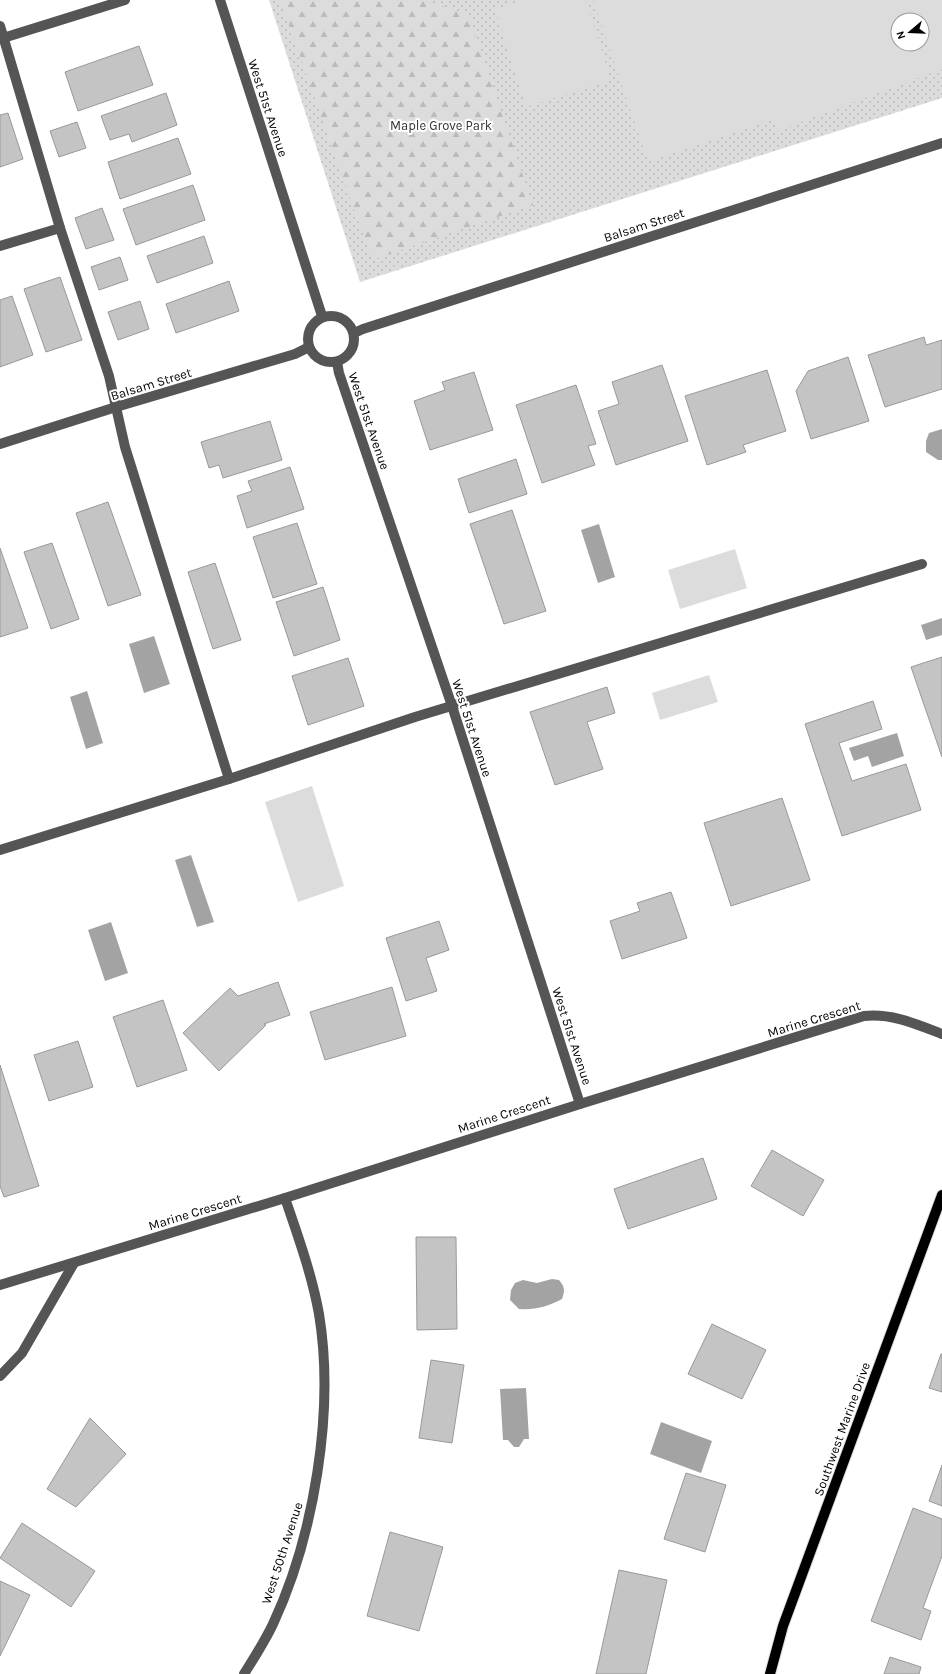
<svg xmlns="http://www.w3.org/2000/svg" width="942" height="1674" font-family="Karla,sans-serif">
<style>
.grass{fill:url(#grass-dots);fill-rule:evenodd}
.forest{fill:url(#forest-firs)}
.pitch{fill:#dcdcdc;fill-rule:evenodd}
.water{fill:#a3a3a3}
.building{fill:#c4c4c4;stroke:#999}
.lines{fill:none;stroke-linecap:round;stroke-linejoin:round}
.major-casing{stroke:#dbdbdb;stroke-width:12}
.minor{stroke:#555;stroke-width:10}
.major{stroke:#000;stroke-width:10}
.labels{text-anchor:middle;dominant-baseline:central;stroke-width:4;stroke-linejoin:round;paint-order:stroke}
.street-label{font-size:13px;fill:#000;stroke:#fff}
.park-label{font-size:13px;fill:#333;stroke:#fff}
</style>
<defs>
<pattern id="grass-dots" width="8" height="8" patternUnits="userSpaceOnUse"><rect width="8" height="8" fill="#dcdcdc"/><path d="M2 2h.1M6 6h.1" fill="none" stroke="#bbb" stroke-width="1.8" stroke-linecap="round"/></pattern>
<pattern id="forest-firs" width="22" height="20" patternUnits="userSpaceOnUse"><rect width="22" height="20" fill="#dcdcdc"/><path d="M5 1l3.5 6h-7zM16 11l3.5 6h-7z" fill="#bbb"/></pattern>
</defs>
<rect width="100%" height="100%" fill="#fff"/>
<path class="grass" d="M269,0H942V98L360,282ZM898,20H922V44H898Z"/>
<polygon class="forest" points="280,0 422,0 468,14 533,205 372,260"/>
<g class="pitch">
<polygon points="523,0 586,0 611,80 526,107 495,9"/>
<path d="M593,0H942V69L777,131L773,119L648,162ZM898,20H922V44H898Z"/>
<polygon points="735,549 747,588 680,609 668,570"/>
<polygon points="709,675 718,702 660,720 652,693"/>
<polygon points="312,786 344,886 298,902 265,802"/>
</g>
<g class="water">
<polygon points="942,429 942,460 938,460 926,452 926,441 929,433"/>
<polygon points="599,524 615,577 598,583 581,530"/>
<polygon points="942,618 942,635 926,640 921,625"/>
<polygon points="154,636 170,684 144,693 129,644"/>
<polygon points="87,691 103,743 86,749 70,697"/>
<polygon points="897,733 904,756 872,767 868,756 854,761 849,748"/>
<polygon points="191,855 214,922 197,927 175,860"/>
<polygon points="111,922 128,973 105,981 88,930"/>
<path d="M552,1279L559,1280C565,1287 565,1291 562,1299C547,1307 535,1310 519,1309L510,1300L511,1290L515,1283L523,1280L537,1283Z"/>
<polygon points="526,1388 529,1439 524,1439 519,1447 514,1447 508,1440 503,1440 500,1389"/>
<polygon points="661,1422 712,1441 701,1473 650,1454"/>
</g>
<g class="building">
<polygon points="139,46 153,85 78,111 65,72"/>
<polygon points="166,93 177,125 132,142 129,134 110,140 101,116"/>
<polygon points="8,113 23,159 0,167 0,115"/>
<polygon points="77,122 86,148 59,157 50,131"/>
<polygon points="178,138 191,174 120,199 108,162"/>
<polygon points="193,185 205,220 136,245 123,209"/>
<polygon points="102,208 114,240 86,249 75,218"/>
<polygon points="204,236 213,263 157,283 147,256"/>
<polygon points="120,257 128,280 99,290 91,267"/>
<polygon points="60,277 82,340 46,352 24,289"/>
<polygon points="229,281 239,311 176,333 166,304"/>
<polygon points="12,296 33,355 0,367 0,300"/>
<polygon points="140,301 149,329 118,340 108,312"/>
<polygon points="924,337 926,345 942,340 942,389 885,407 868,355"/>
<polygon points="848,357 869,421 811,439 796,391 808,371"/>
<polygon points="662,365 688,441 616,465 598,411 619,404 612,382"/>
<polygon points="767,370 786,431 743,445 746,452 707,465 685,396"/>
<polygon points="474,372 493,430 430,450 414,401 445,390 442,382"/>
<polygon points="576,385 596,444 588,446 595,465 542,483 516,405"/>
<polygon points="270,421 282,460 223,478 219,465 209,468 201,442"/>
<polygon points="516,459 527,494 469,513 458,479"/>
<polygon points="290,467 304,509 247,528 237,496 252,491 248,481"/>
<polygon points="108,502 141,595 108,606 76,513"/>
<polygon points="512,510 546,611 504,624 470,524"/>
<polygon points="297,523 317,584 273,598 253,537"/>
<polygon points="52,543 79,619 51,629 24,552"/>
<polygon points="0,548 28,628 0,637"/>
<polygon points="215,563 241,640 213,649 188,572"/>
<polygon points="323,587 340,640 294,656 276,602"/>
<polygon points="942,657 942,757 911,667"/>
<polygon points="348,658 364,706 308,725 292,676"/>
<polygon points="607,687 615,713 587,722 603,769 555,785 530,712"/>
<polygon points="873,701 882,729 839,743 852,781 906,764 921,810 842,836 805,724"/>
<polygon points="782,798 810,880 731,906 704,823"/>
<polygon points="671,892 687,938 622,959 610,921 640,911 637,903"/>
<polygon points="439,921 449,950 426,958 437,991 406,1001 386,938"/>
<polygon points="278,982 290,1015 264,1024 266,1025 219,1071 183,1033 230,988 238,996"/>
<polygon points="392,987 406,1036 325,1060 310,1012"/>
<polygon points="163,1000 187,1070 137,1087 113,1017"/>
<polygon points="78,1041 93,1087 49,1101 34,1055"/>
<polygon points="0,1065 39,1186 4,1197 0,1186"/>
<polygon points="772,1150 824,1180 803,1216 751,1186"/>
<polygon points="703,1158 717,1199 628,1229 614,1189"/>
<polygon points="416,1237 456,1237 457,1329 417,1330"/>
<polygon points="712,1324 766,1350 742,1399 688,1374"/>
<polygon points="941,1354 942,1354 942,1392 929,1388"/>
<polygon points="431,1360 464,1365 452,1443 419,1438"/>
<polygon points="90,1418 126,1454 76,1507 47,1489"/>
<polygon points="942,1465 942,1506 929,1501"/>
<polygon points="686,1473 726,1485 705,1552 664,1539"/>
<polygon points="913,1508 942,1519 942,1556 923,1608 931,1611 921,1640 871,1621"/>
<polygon points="22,1523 95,1571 71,1607 0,1558"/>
<polygon points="390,1532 443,1547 419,1631 367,1616"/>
<polygon points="619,1570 667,1580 646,1674 596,1674"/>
<polygon points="0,1581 30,1595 0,1656"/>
<polygon points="890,1657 921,1667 919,1674 884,1674"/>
</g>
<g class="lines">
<defs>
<polyline id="major" points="770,1674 783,1626 942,1195"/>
</defs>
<use href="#major" class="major-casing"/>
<g class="minor">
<polyline points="220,0 322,316"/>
<polyline points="0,26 60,228 109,376 125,447 229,779"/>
<polyline points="0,39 125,0"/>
<polyline points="0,246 60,228"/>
<circle cx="331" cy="339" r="23"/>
<polyline points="354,333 363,329 942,143"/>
<polyline points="337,362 339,373 452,706 580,1104"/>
<polyline points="0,444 116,407 295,354 309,347"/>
<polyline points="0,850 229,779 415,717 922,564"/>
<path d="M0,1285L285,1198L580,1104L864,1016C892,1013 916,1024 942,1034"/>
<polyline points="0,1376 22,1353 74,1263"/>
<path d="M244,1674C254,1658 265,1641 273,1624C314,1536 335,1411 319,1314C312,1275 298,1236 285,1198"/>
</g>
<use href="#major" class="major"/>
</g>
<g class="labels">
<g class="street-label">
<text transform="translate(268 108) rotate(72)">West 51st Avenue</text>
<text transform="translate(644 225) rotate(-18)">Balsam Street</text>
<text transform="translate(151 384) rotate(-17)">Balsam Street</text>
<text transform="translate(369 421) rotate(71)">West 51st Avenue</text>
<text transform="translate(472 728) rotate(72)">West 51st Avenue</text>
<text transform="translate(814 1019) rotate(-17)">Marine Crescent</text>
<text transform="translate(572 1036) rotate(72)">West 51st Avenue</text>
<text transform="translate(504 1114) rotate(-18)">Marine Crescent</text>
<text transform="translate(195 1212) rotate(-17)">Marine Crescent</text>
<text transform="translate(842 1429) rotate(-70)">Southwest Marine Drive</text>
<text transform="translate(282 1553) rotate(-72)">West 50th Avenue</text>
</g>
<g class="park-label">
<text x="441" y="125">Maple Grove Park</text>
</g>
</g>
<g transform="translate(910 32) rotate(251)"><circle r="19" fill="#ffffff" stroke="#999999"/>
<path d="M0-3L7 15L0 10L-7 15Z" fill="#000000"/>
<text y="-6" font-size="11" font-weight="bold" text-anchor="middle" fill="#000000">N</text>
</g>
</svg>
